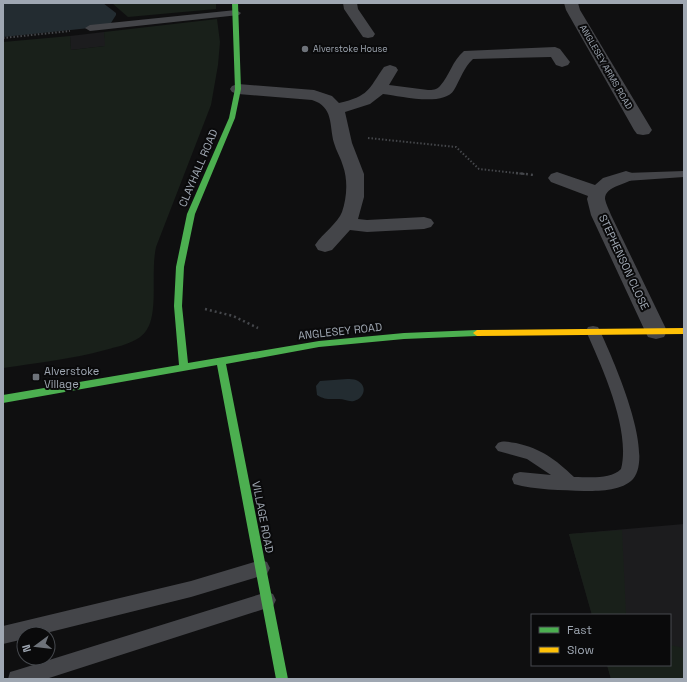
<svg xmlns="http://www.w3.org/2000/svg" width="687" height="682" font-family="'Space Grotesk',sans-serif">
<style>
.built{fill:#1c1c1e}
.green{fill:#19201a}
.water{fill:#232c31}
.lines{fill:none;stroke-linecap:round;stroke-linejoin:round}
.path-far1{stroke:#45474b;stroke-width:2;stroke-dasharray:1.5 2;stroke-linecap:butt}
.path{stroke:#45474b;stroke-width:2.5;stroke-dasharray:2 3;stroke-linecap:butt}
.lane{fill:#444549;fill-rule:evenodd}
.street{fill:#444549;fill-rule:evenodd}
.fast{fill:#4caf50;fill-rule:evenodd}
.slow{fill:#ffc107;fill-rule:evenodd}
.poi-dot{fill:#6d7279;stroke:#0a0a0b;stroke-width:1.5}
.labels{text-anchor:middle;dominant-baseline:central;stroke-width:4;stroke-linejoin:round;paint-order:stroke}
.far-poi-label{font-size:9px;fill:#9fa7b2;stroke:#0a0a0b;text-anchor:start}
.far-street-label{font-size:9px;fill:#9fa7b2;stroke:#0a0a0b}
.street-label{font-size:11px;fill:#9fa7b2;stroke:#0a0a0b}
.poi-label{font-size:11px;fill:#9fa7b2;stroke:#0a0a0b;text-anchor:start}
</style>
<rect width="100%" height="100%" fill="#0f0f10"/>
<g class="built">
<polygon points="104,32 106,46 71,50 70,36"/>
<polygon points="684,524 684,679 611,679 607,665 670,665 670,615 592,615 569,534"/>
</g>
<g class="green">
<polygon points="112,3 216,3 216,9 128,17"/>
<path d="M217,19L220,42L218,65L211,105L156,247C151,270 157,303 150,323C148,329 143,336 137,339C127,345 116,347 105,350C72,359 37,363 3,368V42L70,36L71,50L105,46L104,32Z"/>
<polygon points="622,530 626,615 592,615 569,534"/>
<polygon points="670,645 684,648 684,679 611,679 607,665 670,665"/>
</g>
<g class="water">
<polygon points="3,3 103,3 116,13 116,15 109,26 3,37"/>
<path d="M347,379C350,379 354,379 356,380C368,385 365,398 354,401C348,402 344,399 339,399C329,399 325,400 317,395L316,386L320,381Z"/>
</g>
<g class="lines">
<g class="path-far1">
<polyline points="3,38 70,31"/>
<polyline points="368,138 456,147 479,169 525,174"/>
</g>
<g class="path">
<polyline points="516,173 534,175"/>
<polyline points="205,309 233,316 258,328"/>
</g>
<g class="lane">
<polygon points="236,10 241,13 239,15 90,31 85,28 90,25"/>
<polygon points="684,171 684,177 626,181 622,179 620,177 622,175 626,173"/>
<path d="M593,326L598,327L600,331C612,357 658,458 631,481C619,491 598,491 584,491C563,490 534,490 514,484L512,479L514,474L520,472L551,475L527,459L498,451L495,447L498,443C504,440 509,442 516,443C542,449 555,459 574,477C589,477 610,480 621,469C631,430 602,367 586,331L588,327Z"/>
<polygon points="261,560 267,562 270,568 267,574 261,576 191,597 42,634 24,634 24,639 3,644 3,626 191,581"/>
<polygon points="267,592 273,594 276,600 273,606 267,608 46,679 8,679 10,672 17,670"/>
</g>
<g class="street">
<polygon points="343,3 357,3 358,9 375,34 373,37 368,38 363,37 344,9"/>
<polygon points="564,3 578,3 580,10 652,130 649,134 643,135 637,134 634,130 566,10"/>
<path d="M555,47L560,49L570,62L568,65L562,67L556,65L551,57L473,59C464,67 460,80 454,90C444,107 400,96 383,94L370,104L345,112L352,143L364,174V197L358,219L367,220L424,217L431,219L434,223L431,227L424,229L367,232L350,230L332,250L325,252L318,250L315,245C323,233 338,223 342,212C347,198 348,180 343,166C341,158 336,151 334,143C329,125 334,107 312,100L238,94L232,92L230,89L232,86L238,84L314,90L332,96L339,103C369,96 368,90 384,67L390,65L396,67L398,70L389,85L428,90C432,90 437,90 440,86C450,75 452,61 464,51Z"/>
<path d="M626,171L632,173L635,177C629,185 605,185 605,199C606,204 609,210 611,215L667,331L664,337L656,339L648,337L645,331L591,215L587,199L588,196L551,182L548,178L551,174L557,172L595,185L603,178Z"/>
</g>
<polygon class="fast" points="232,3 238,3 241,89 235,118 195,214 184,267 182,306 188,363 319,341 404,333 477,330 481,333 477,336 404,339 319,347 226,364 288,679 276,679 217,365 3,403 3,395 179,365 174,306 176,267 187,214 229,118 235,89"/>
<polygon class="slow" points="684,328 684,334 477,336 473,333 477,330"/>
</g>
<g class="poi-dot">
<circle cx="305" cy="49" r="4"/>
<rect x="32" y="373" width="8" height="8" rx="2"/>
</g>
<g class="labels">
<g class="far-poi-label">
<text x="313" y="49">Alverstoke House</text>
</g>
<g class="far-street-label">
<text transform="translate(606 67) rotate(60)">ANGLESEY ARMS ROAD</text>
</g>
<g class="street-label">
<text transform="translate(198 168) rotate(-67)">CLAYHALL ROAD</text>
<text transform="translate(624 262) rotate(65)">STEPHENSON CLOSE</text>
<text transform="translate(340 331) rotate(-6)">ANGLESEY ROAD</text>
<text transform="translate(263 517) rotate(79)">VILLAGE ROAD</text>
</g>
<g class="poi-label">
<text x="44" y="371">Alverstoke<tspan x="44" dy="13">Village</tspan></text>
</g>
</g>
<rect width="687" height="682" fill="none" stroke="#9fa7b2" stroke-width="8"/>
<rect x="531" y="614" width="140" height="52" fill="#0a0a0b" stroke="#46494e"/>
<rect x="539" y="627" width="20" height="6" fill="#4caf50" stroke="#46494e"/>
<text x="567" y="634" font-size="12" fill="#9fa7b2">Fast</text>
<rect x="539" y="647" width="20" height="6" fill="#ffc107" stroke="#46494e"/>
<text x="567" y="654" font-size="12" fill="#9fa7b2">Slow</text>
<g transform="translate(36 646) rotate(255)"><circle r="19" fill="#0a0a0b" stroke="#46494e"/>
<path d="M0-3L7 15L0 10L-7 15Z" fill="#6d7279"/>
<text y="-6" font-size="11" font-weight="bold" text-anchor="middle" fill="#9fa7b2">N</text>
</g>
</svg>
